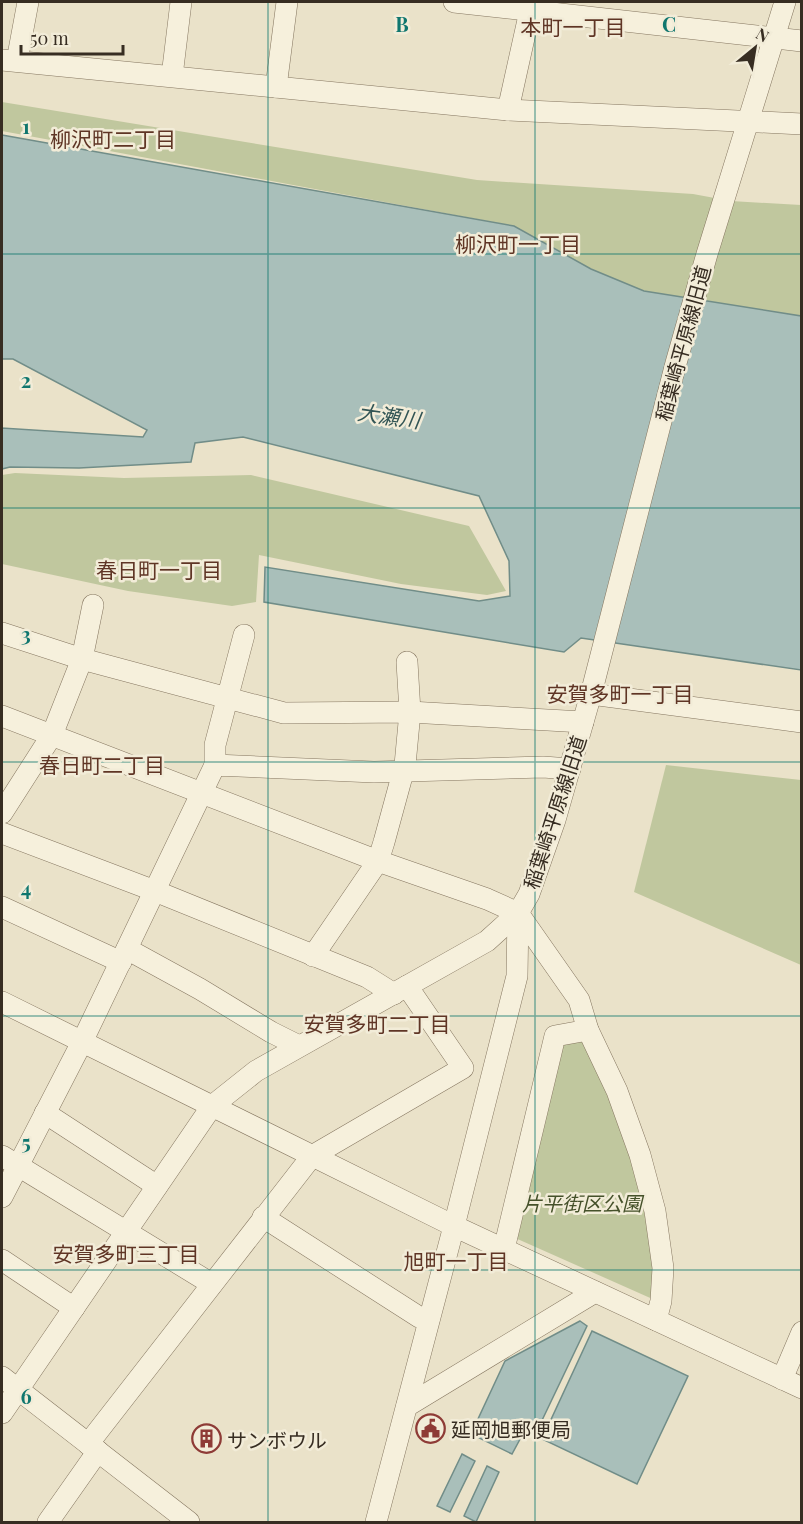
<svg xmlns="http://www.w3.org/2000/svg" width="803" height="1524" font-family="'Playfair Display','Noto Sans JP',serif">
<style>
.green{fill:#c0c79e}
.water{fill:#a9bfba;stroke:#718d88;stroke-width:1.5}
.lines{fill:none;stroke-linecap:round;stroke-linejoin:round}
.minor-casing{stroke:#857660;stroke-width:22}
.minor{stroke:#f6f0dc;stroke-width:21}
.grid{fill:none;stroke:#0f766e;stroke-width:1.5;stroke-opacity:0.55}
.labels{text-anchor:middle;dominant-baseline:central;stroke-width:5;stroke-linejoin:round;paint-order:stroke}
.street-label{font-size:20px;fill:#372d22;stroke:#f2ecd8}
.park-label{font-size:20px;font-style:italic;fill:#45512a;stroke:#f2ecd8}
.poi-label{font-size:20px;fill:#372d22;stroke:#f2ecd8;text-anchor:start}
.neighbourhood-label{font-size:21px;fill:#5f3525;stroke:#f2ecd8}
.water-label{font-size:21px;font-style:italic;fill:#325555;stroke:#f2ecd8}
.grid-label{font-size:20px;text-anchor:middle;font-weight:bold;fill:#0f766e;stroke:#f2ecd8;stroke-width:5;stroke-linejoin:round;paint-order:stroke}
</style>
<rect width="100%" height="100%" fill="#eae2c9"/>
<g class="green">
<polygon points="2,102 477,180 693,194 731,201 801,205 801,316 644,291 591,269 514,226 2,131"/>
<polygon points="15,473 124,478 251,475 469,526 506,591 487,595 401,584 259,555 256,602 232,606 128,591 2,564 2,475"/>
<polygon points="666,765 801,780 801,965 634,892"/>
<polygon points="585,1033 626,1138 656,1261 657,1301 513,1237 559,1037"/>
</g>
<g class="water">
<polygon points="2,135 514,226 591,269 644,291 801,316 801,670 581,638 564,652 264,602 265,567 479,601 510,596 509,561 479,496 243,437 195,443 191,462 79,468 10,467 2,469 2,428 143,437 147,430 13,359 2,359"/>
<polygon points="580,1321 587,1326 535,1435 525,1430 512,1454 471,1434 505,1361"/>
<polygon points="592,1331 688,1376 637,1484 542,1439"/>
<polygon points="462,1454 475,1461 450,1512 437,1506"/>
<polygon points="487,1466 499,1472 476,1522 464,1516"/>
</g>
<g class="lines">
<defs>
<g id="minor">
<polyline points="454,2 802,41"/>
<polyline points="2,60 508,110 802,124"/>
<polyline points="17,61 28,2"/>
<polyline points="172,76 181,2"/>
<polyline points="276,87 287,2"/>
<polyline points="508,110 532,2"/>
<polyline points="2,633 82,659 284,713 410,712 583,722"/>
<polyline points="591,694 802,722"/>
<polyline points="2,716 378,861 487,899 518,913 579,1000 588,1030 617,1091 640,1155 655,1211 663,1268 661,1301 656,1320"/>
<polyline points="215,765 215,745 244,635"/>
<polyline points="2,813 52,735 82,659 93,605"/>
<polyline points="2,833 155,891 367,977 394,994"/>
<polyline points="2,907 121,962"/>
<polyline points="127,949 200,989 271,1032 299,1046"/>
<polyline points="313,956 378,861 384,842 405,765 410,712 407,662"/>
<polyline points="2,1002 454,1226 802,1388"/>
<polyline points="45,1113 157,1186"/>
<polyline points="2,1156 212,1284"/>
<polyline points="2,1197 82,1042 215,765 374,772 543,767 570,769"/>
<polyline points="263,1217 419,1317 429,1319"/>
<polyline points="504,1249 555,1036 588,1030"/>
<polyline points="2,1260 74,1308"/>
<polyline points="2,1377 189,1522"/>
<polyline points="782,1379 802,1332"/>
<polyline points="407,1406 595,1292"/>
<polyline points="2,1413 212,1106 256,1071 487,941 518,913 529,894 555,820 591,694 676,363 707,254 785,2"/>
<polyline points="88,1444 312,1156 463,1068 407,986"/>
<polyline points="48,1522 98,1451"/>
<polyline points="376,1522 454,1226 517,976 518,913"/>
</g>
</defs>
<use href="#minor" class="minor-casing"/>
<use href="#minor" class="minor"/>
</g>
<path class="grid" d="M268,2V1522M535,2V1522M2,254H802M2,508H802M2,762H802M2,1016H802M2,1270H802"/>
<defs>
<symbol id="civic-ring" viewBox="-11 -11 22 22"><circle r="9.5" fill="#f2ecd8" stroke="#8e3b36" stroke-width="1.5"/><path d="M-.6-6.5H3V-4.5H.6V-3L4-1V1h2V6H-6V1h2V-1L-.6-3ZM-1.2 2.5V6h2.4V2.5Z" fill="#8e3b36"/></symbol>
<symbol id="building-ring" viewBox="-11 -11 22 22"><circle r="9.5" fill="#f2ecd8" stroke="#8e3b36" stroke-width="1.5"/><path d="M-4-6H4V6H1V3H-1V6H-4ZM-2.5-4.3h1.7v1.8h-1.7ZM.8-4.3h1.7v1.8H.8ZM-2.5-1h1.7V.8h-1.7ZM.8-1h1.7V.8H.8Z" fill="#8e3b36"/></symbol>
</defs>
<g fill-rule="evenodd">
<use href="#civic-ring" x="414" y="1412" width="33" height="33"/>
<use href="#building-ring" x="190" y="1422" width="33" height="33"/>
</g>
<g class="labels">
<g class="street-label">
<text transform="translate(682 343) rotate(-75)">稲葉崎平原線旧道</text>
<text transform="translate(554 812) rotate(-72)">稲葉崎平原線旧道</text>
</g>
<g class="park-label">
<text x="582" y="1202">片平街区公園</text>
</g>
<g class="poi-label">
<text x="451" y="1428">延岡旭郵便局</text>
<text x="227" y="1439">サンボウル</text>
</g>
<g class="neighbourhood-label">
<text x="573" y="26">本町一丁目</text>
<text x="113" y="138">柳沢町二丁目</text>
<text x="518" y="243">柳沢町一丁目</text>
<text x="159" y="569">春日町一丁目</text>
<text x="620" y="693">安賀多町一丁目</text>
<text x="102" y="764">春日町二丁目</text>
<text x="377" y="1023">安賀多町二丁目</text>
<text x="126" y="1253">安賀多町三丁目</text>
<text x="456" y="1260">旭町一丁目</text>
</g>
<g class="water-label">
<text transform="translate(389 415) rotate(8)">大瀬川</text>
</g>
</g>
<g class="grid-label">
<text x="402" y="32">B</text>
<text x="669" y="32">C</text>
<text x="26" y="134">1</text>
<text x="26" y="388">2</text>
<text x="26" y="642">3</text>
<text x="26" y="896">4</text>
<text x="26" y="1150">5</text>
<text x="26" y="1404">6</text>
</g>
<rect width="803" height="1524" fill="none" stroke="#372d22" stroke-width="6"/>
<g transform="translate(755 48) rotate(30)" stroke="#f2ecd8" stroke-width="4.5" paint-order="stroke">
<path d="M0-4.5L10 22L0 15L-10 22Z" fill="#372d22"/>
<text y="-9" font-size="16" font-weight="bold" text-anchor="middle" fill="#372d22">N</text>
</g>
<path d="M21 45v9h102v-9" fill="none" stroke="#372d22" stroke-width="3"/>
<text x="30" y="45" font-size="18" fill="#372d22" stroke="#f2ecd8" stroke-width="4.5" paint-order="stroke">50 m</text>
</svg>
